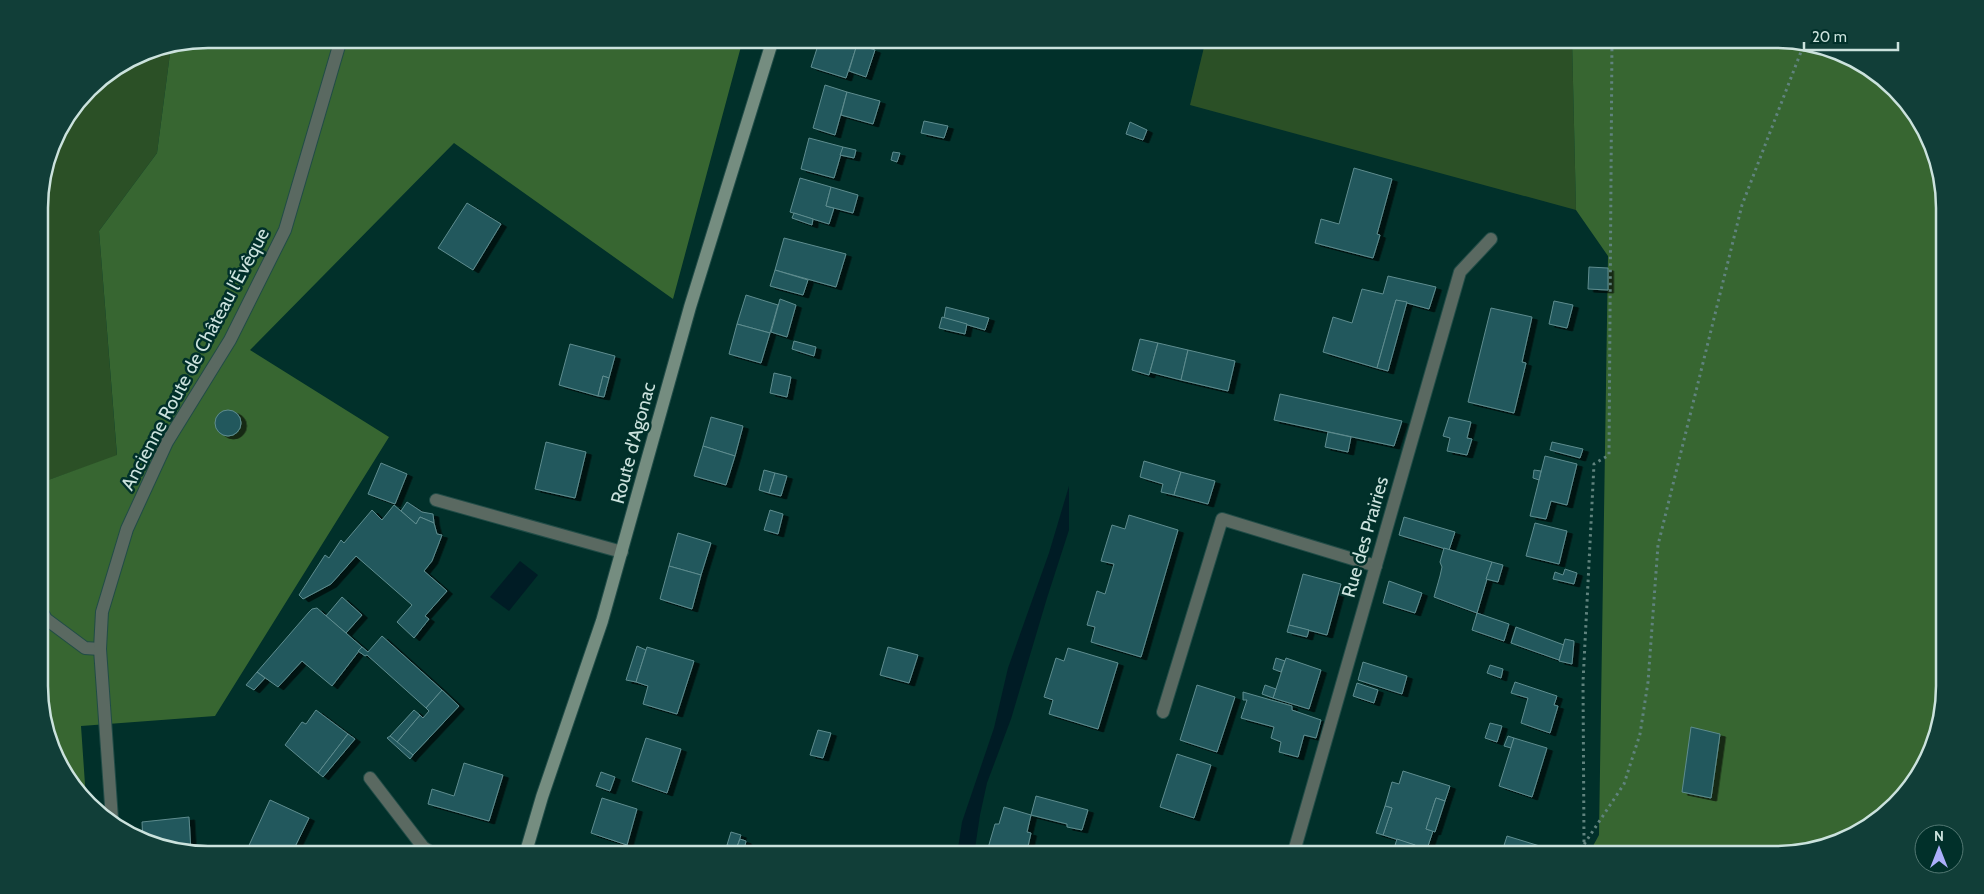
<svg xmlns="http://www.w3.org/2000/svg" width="1984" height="894" font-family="Cabin,sans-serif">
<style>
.green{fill:#2b5026}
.forest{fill:#376631}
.water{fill:#001c25}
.building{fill:#21595d;stroke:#5f8c8f;filter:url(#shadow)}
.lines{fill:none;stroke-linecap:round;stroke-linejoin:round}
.lane-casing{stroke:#214c47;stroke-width:14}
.street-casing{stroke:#214c47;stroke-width:14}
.secondary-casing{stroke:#214c47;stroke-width:14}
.path{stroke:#60837e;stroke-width:3;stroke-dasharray:2.5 4;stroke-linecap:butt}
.lane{stroke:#5a6961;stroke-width:12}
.street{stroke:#5a6961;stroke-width:12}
.secondary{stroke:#758d80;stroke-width:12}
.labels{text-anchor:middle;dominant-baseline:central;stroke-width:5;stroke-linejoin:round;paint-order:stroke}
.street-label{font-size:19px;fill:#cbe2dd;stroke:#01302a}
.rim{fill:none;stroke:#cbe2dd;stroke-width:2.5}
</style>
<defs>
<filter id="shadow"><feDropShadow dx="5.5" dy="3" stdDeviation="0" flood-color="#0009"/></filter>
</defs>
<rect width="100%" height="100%" fill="#01302a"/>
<g class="green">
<polygon points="1206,39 1572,39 1576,210 1190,105"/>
<polygon points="171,46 157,153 99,231 117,456 40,483 39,196 56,133 96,81 143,51"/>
</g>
<g class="forest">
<polygon points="207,39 743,39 673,299 454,143 250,350 389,437 215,716 81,726 86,799 74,790 40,709 40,483 117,455 99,231 157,153 171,46"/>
<polygon points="1572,39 1777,39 1841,51 1910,104 1944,186 1945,687 1933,751 1910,790 1871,827 1787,855 1588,855 1599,835 1608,256 1576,210"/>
</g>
<g class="water">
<polygon points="1069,486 1069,530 1047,598 1011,719 987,783 980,815 974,855 957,855 962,822 994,728 1008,668 1049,553"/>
<polygon points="520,561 538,575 509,611 490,597"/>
</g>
<g class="building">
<polygon points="820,39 859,39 846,78 811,67"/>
<polygon points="857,44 875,50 866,77 849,71"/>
<polygon points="825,85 847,92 835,135 813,128"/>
<polygon points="847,92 880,101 873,124 841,115"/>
<polygon points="924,121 948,126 944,138 921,133"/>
<polygon points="1130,122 1147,130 1143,140 1126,134"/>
<polygon points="809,138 843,147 834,178 801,169"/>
<polygon points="843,147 856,150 854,158 840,155"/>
<polygon points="893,152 900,153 897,162 891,160"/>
<polygon points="1354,168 1392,179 1377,234 1380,235 1373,258 1315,243 1321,219 1339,224"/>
<polygon points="800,178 831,187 826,206 834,208 829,224 790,212"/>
<polygon points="831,187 858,195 853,213 826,206"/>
<polygon points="467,203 501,224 473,270 438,248"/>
<polygon points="794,213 813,219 812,225 792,218"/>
<polygon points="784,238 846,254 836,287 775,270"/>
<polygon points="1589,267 1608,268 1608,290 1588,289"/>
<polygon points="775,270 808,280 803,295 770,286"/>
<polygon points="1388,276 1436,287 1429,309 1396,300 1377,368 1323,352 1333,317 1352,323 1362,289 1383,294"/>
<polygon points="746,295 778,305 770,333 737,324"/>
<polygon points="780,299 796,305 787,337 771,332"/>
<polygon points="1396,300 1407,302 1388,371 1377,368"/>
<polygon points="1554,301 1573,305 1567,328 1549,324"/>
<polygon points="946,307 989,318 985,330 944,318"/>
<polygon points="1491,308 1532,317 1522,362 1526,363 1514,413 1468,402"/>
<polygon points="942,317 967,324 965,334 939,328"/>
<polygon points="737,324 770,333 761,363 729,354"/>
<polygon points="1140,339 1158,343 1149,375 1132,370"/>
<polygon points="794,341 816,347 814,356 792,349"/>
<polygon points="1158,343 1188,350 1181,380 1150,372"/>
<polygon points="570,344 615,356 609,378 603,376 598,396 559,385"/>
<polygon points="1188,350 1235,361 1228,391 1181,380"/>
<polygon points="774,373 791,377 787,397 770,393"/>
<polygon points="603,376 609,378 604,397 598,396"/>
<polygon points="1280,394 1402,421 1394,446 1274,420"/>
<circle cx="228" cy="423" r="13"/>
<polygon points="711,417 743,426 735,456 703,446"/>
<polygon points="1449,417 1471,422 1467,438 1472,439 1467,455 1447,451 1450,438 1443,436"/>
<polygon points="1328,432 1351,437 1348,452 1325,447"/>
<polygon points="546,442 586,452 575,498 535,489"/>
<polygon points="1552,442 1583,449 1580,458 1550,450"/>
<polygon points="703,446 735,456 726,485 694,476"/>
<polygon points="1545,456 1577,464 1567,505 1551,501 1546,519 1530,516"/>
<polygon points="1144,461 1181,472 1174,495 1161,492 1163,484 1140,477"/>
<polygon points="381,463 407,474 395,504 368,494"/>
<polygon points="764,470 775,473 769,493 759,490"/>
<polygon points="1534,470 1541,471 1539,480 1533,478"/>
<polygon points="1181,472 1215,481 1208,504 1174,495"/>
<polygon points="775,473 787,476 781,496 769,493"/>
<polygon points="407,502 422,512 433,514 434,523 420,517 416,524 401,511"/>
<polygon points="394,505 416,524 420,517 434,523 437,534 442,535 432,561 424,571 447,591 425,616 429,619 414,638 397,622 412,605 356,556 331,584 303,599 299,595 325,555 329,558 341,540 344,543 372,510 382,520"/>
<polygon points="770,510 783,514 778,534 764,530"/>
<polygon points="1129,515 1178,530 1141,657 1091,642 1095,627 1087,625 1097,591 1105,594 1114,564 1101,561 1112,525 1125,529"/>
<polygon points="1404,517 1455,532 1449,550 1399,535"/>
<polygon points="1535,523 1567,531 1559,564 1526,556"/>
<polygon points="678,533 711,543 701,575 669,566"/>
<polygon points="1444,548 1492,562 1477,613 1434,597 1440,576 1442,567 1440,562"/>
<polygon points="1492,562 1503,565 1498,582 1486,579"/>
<polygon points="669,566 701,575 692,609 660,599"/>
<polygon points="1565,569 1577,573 1574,584 1553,579 1555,572 1563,575"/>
<polygon points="1303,574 1341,584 1327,635 1289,625"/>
<polygon points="1389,581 1422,593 1415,613 1383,603"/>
<polygon points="342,597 362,615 346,633 326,616"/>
<polygon points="317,608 362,647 332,686 302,661 278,687 257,672 309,612 312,609"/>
<polygon points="1477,613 1509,624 1504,641 1472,630"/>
<polygon points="1289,625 1309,630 1307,637 1287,632"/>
<polygon points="1516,627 1564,645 1559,660 1511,643"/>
<polygon points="382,636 442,690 426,708 367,655 365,656 358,651 362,647 368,652"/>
<polygon points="1565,639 1574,641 1572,664 1559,661"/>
<polygon points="637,646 646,650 636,682 626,680"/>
<polygon points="647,647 694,661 677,714 643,704 648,686 636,682"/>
<polygon points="888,647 918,655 909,683 880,675"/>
<polygon points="1068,648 1118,663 1098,729 1049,714 1053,700 1044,697 1056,658 1064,661"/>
<polygon points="1276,658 1285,661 1281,672 1273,669"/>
<polygon points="1286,658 1321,670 1309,709 1273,698"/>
<polygon points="1363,662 1407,676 1402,694 1358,680"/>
<polygon points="1490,665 1503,669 1501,678 1487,673"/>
<polygon points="257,672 265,678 254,690 246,685"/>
<polygon points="1515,682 1557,696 1554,705 1558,706 1550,733 1521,723 1528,698 1511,693"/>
<polygon points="1357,683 1378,690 1374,703 1353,696"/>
<polygon points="1197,685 1235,697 1217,752 1180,740"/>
<polygon points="1265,685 1276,689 1273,698 1262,694"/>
<polygon points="442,690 459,706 413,755 397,742 420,715 423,718 429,711 426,708"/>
<polygon points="1243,692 1292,706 1292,710 1321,720 1316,738 1304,735 1298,757 1279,752 1281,742 1271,738 1274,727 1241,718 1247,700 1243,700"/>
<polygon points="316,710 348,734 318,773 285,745 302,722 306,724"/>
<polygon points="414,710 420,715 397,742 390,736"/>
<polygon points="1490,723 1502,726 1497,742 1485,738"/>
<polygon points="1691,727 1720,734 1711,798 1682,792"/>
<polygon points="818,730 831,733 823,758 810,755"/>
<polygon points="348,734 355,739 323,777 318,773"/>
<polygon points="390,736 413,755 410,759 387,738"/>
<polygon points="1508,736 1514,738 1511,748 1504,746"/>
<polygon points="646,738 681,749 667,793 632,781"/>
<polygon points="1514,738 1547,748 1532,797 1499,786"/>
<polygon points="1177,754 1211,765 1194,818 1160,807"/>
<polygon points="464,763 503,775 489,821 428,804 432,789 454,796"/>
<polygon points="1403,771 1450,786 1445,801 1436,798 1426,829 1433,831 1427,849 1383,835 1392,808 1385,806 1392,782 1399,784"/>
<polygon points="601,772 615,777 610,791 596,786"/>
<polygon points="1036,796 1088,810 1082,830 1067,827 1067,824 1031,815"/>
<polygon points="602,798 637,809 627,845 591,833"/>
<polygon points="1436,798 1445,801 1435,832 1426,829"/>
<polygon points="270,800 309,818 291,855 248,855 245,854"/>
<polygon points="1385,806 1392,808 1383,835 1376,833"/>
<polygon points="1004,807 1031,815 1027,832 1031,833 1026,855 986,855 995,824 999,824"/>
<polygon points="189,817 191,852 143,843 142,822"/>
<polygon points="731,832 741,835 737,847 727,845"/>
<polygon points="1507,836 1543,847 1540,855 1501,855"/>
<polygon points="740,839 746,841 744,850 737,847"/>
<polygon points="1397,839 1415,845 1411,855 1392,855"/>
</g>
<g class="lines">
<defs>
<g id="lane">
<polyline points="436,500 622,552"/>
<polyline points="1163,712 1222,519 1376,566"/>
</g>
<g id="street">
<polyline points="40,608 46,619 85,648 100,649"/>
<polyline points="370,778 423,847 435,855"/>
<polyline points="112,819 100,649 102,612 127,529 167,442 230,340 285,230 341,39"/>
<polyline points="1293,855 1460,272 1491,239"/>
</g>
<polyline id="secondary" points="525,855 542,797 602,621 690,307 773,39"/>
</defs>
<use href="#lane" class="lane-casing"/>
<use href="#street" class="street-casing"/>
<use href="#secondary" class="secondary-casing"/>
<g class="path">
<polyline points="1584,842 1583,682 1594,464 1609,455 1612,39"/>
<polyline points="1577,855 1624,784 1640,734 1648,682 1658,545 1742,205 1804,44"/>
</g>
<use href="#lane" class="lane"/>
<use href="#street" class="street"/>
<use href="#secondary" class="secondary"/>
</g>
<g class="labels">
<g class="street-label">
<text transform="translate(195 359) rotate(-62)">Ancienne Route de Château l'Évêque</text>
<text transform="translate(633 443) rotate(-75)">Route d'Agonac</text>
<text transform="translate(1365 537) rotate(-74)">Rue des Prairies</text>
</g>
</g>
<path d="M0 0H1984V894H0ZM208 48H1776A160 160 0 0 1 1936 208V686A160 160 0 0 1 1776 846H208A160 160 0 0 1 48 686V208A160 160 0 0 1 208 48Z" fill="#113e38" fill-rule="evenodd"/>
<path class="rim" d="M208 48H1776A160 160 0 0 1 1936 208V686A160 160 0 0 1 1776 846H208A160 160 0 0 1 48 686V208A160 160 0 0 1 208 48Z"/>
<g transform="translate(1939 849)"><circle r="24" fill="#01302a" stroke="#527772"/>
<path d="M0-4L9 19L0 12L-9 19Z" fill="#acaffb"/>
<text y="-8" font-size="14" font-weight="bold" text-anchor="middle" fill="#cbe2dd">N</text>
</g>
<path d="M1804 42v8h94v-8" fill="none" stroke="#cbe2dd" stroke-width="2.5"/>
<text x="1812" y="42" font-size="15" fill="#cbe2dd" stroke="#01302a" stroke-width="4" paint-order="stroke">20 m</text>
</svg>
